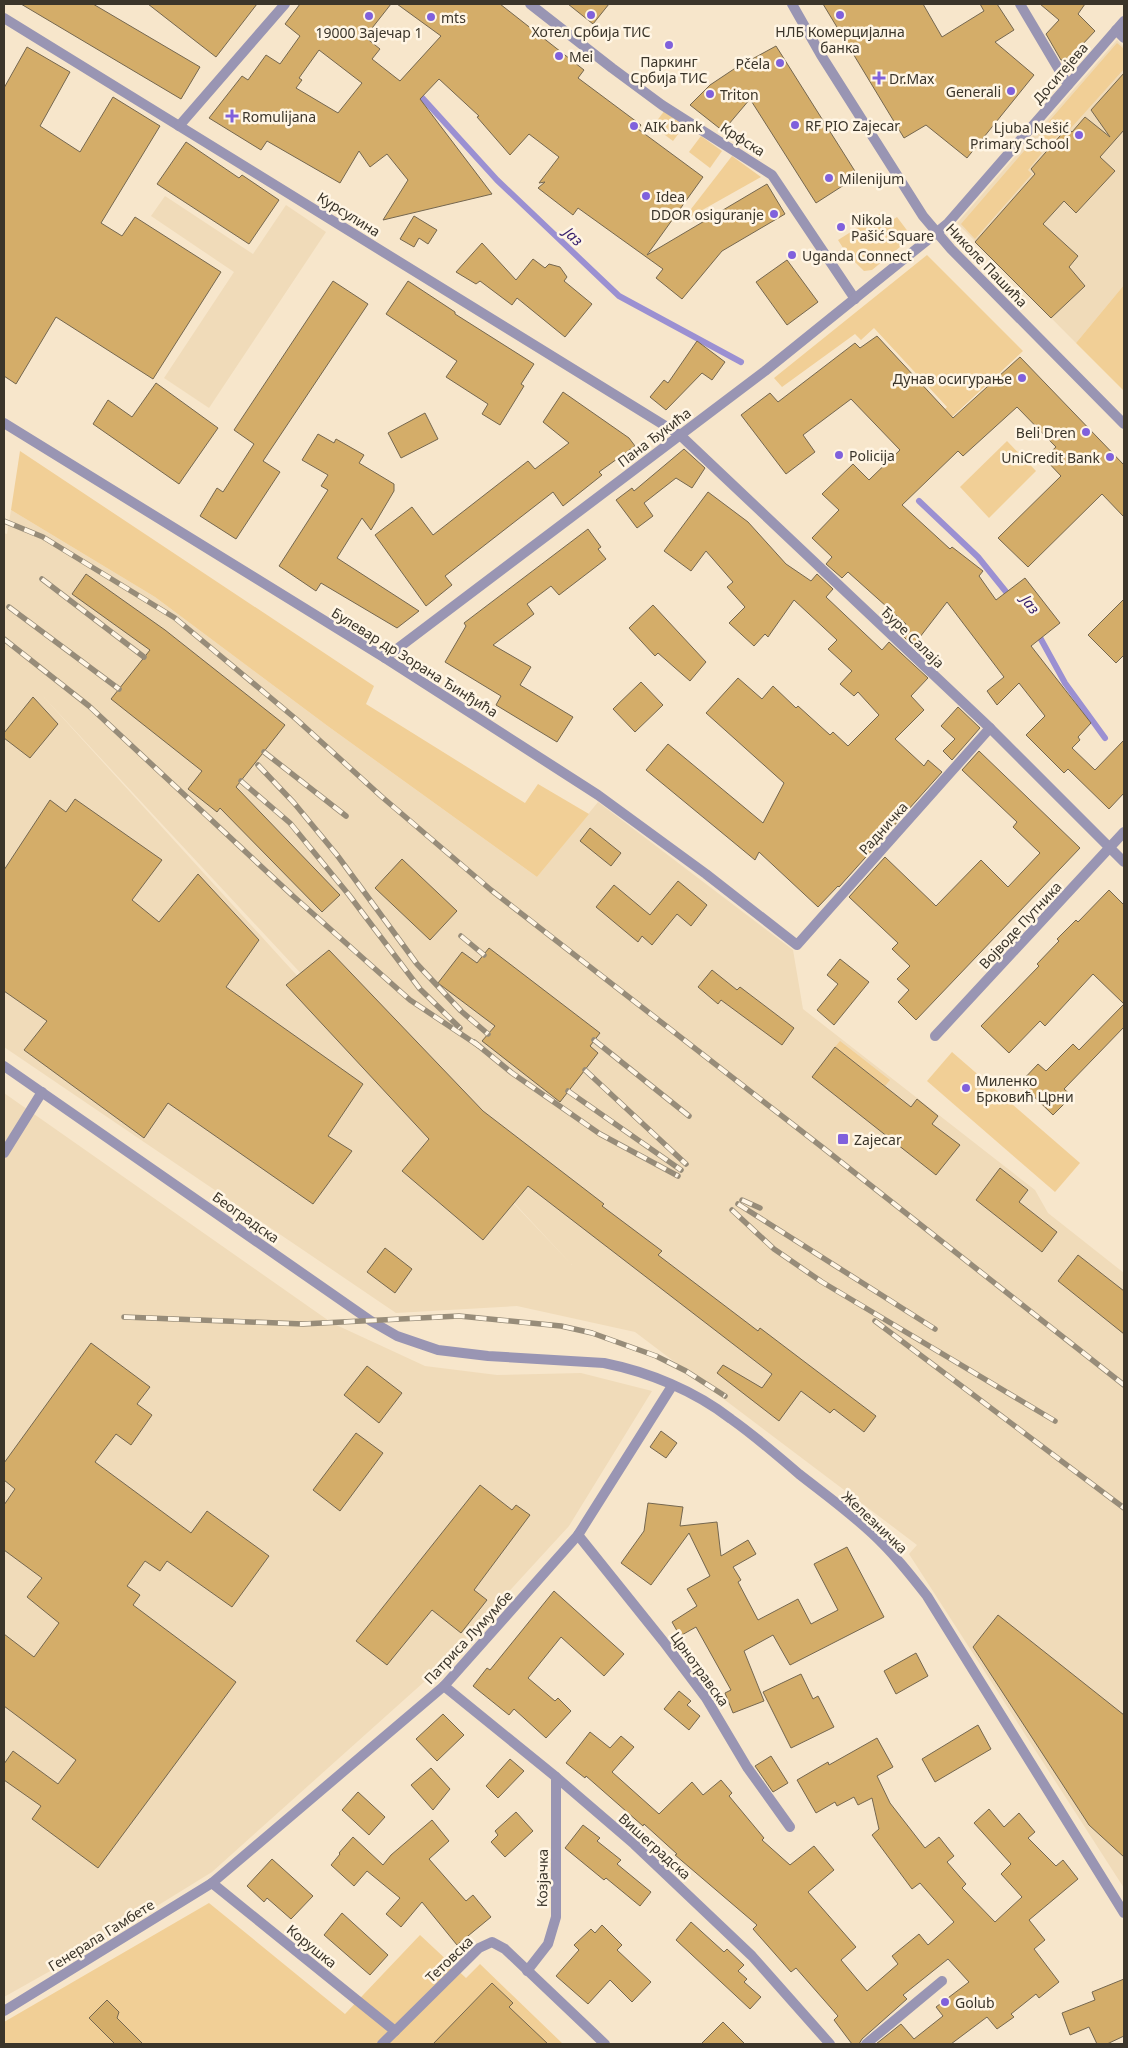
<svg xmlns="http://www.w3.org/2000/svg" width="1128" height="2048" font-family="'Noto Sans',sans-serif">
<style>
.built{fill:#f0dbb9;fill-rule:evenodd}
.green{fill:#f1cf96}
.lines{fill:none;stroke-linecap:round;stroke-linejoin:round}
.stream{stroke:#9b90d2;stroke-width:6}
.building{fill:#d4ad69;stroke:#75674f;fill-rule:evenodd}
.pedestrian{stroke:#9995b3;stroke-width:10}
.minor{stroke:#9995b3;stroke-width:10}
.tertiary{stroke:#9995b3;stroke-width:10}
.rail-casing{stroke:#978c79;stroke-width:5.5}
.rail{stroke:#fff5e4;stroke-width:4;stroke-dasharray:11;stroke-linecap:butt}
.poi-dot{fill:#8061dc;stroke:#fff5e4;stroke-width:2}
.labels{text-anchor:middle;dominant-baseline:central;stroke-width:5;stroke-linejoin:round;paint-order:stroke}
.poi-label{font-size:14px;fill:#3b352a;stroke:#fff5e4;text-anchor:start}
.street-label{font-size:14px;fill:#3b352a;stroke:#fff5e4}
.water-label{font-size:15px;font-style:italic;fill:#361e6c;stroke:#fff5e4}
</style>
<rect width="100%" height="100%" fill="#f7e6cb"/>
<g class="built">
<polygon points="1117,40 1124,47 1124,285 1076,343 957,223"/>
<polygon points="165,196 253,254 286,205 326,232 209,408 164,378 234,272 151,216"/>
<path d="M11,510L155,597L329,727L537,877L598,802L793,950L803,1009L1035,1190L1048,1213L1124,1273V1888L909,1554L917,1545L635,1332L517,1306L396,1313L4,1047V533L7,534ZM41,694L572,1265L291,969Z"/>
<polygon points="4,1093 332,1323 425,1366 497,1375 581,1373 652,1391 569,1526 434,1673 212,1872 68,1961 4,1997"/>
</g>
<g class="green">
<polygon points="1117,43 1124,49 1124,69 1071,128 1067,125 1050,144 1038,134"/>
<polygon points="665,110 685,125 673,141 653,126"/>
<polygon points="701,136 722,151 710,168 689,152"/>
<polygon points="1031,143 1042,153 1028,170 1032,174 975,239 961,224"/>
<polygon points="732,156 761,177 681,222"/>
<polygon points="881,213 883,216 888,216 894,219 897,217 912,237 872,270 864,271 854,261 852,262 838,240"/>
<polygon points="927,255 1023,351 940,428 933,421 947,407 874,328 861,340 855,334 782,387 774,378"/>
<polygon points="1124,285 1124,391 1076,343"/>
<polygon points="1007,441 1036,471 989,518 960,487"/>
<polygon points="20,451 374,686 366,704 525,803 538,784 589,814 537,877 329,727 155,597 11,510"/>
<polygon points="840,1041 890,1080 885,1086 835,1047"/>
<polygon points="952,1052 1080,1163 1055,1192 927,1081"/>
<polygon points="209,1903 345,2014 420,1935 466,1978 480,1964 563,2044 4,2044 4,2022"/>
</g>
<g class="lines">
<g class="stream">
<polyline points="417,92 497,180 619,296 741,362"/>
<polyline points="919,501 978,557 1011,598"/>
<polyline points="1037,632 1065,683 1105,738"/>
</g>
</g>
<g class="building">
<polygon points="21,4 93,4 200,67 181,99"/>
<polygon points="148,4 257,4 216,57"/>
<path d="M300,4H391L365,37L380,49L372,59L400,81L441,36L397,4H500L584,70L578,78L641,125L638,129L703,177L647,255L767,184L785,214L722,251L682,299L656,278L663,269L578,208L573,215L538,188L545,182L539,183L559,157L529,134L510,155L477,117L479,116L439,79L420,99L492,194L383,220L408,180L387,154L370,167L359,151L340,183L267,141L261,150L209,118L242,76L248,80L266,55L280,64L300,36L285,24ZM319,50L362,83L338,113L296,88L302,80L299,78Z"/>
<polygon points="568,4 609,4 593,24"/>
<polygon points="823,4 923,4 942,37 984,11 980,4 997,4 1014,30 995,42 1034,75 967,158 926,125 904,138"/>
<polygon points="1040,4 1085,4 1078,14 1095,31 1067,61 1061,60 1046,34 1059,20"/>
<polygon points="776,46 858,176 816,203 750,99 723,131 690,105 710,85 734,69"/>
<polygon points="27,47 70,72 40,126 80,152 113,97 160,126 101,223 122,236 135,217 221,272 153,379 56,317 16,384 4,376 4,88"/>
<polygon points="1124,73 1124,130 1100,157 1115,171 1076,213 1064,201 1043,224 1078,256 1069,267 1085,286 1051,318 975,242 1035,174 1031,169 1067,128 1072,132 1085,117 1110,137 1091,110"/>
<polygon points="186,142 239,178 242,175 279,200 249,244 157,184"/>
<polygon points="414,216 437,230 428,244 419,238 414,247 400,239"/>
<polygon points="482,243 516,280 533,259 545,268 549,264 560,267 567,277 564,281 592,304 565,337 517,298 512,305 480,281 476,284 456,272"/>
<polygon points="787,260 818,302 787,325 756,282"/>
<polygon points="333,281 368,304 263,461 280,472 236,539 200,516 217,488 223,492 254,444 234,430"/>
<polygon points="408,281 455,312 455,314 534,364 521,384 524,386 500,425 482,414 488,404 446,377 457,361 386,314"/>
<polygon points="877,336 953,418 1020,357 1124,465 1124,517 1102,494 1028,567 998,538 1061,476 1044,458 1056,447 1017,407 963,456 958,451 902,505 950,549 952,547 983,571 979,576 996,600 1025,578 1060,623 1031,646 1091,723 1078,737 1080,740 1072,748 1095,770 1124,740 1124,793 1109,809 1068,769 1064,773 1026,735 1045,716 1019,683 997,705 987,691 1004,677 947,602 913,646 899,632 906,624 848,572 842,578 826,564 832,557 812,538 839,510 822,494 853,464 869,480 900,450 851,399 803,435 815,452 786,474 741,415 770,393 778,402 855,343 860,348"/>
<polygon points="697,341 725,362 712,380 702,373 666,410 650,397 664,380 668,383"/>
<polygon points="156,383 218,428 179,484 93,424 108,400 132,417"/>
<polygon points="563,392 629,438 635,446 599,472 602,475 563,506 553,492 445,576 452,585 426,606 375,535 412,507 433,535 528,461 535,469 569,443 543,422"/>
<polygon points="425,413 438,439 401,458 388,433"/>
<polygon points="318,434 334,443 336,439 364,455 359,463 394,484 394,491 371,530 362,518 337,558 419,611 397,628 321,583 316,591 279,566 328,490 321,486 328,475 302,460"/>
<polygon points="684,449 705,468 692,488 676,478 644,503 653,516 637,528 616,500 632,488 634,491"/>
<polygon points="708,492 748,522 786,564 811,581 817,574 833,589 826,597 882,650 889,642 928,678 911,696 924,710 895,739 924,766 928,760 942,772 839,887 838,886 818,907 759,852 755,860 646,770 668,744 763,823 784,783 706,713 738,678 762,699 773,686 796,708 798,706 830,735 833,732 848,746 879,715 858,692 854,696 840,684 852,671 828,649 837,640 794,600 768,637 765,634 754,646 729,623 745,607 727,587 733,582 706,551 691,571 664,551"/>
<polygon points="588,529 601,547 598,549 606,559 559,595 551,586 527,604 534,614 493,645 531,667 520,685 573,717 557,742 496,705 501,696 445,662 466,626 464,623"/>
<polygon points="86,574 165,630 285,725 236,787 340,895 322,912 220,808 217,812 188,789 202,771 111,699 150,650 72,594"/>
<polygon points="1124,599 1124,655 1116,663 1088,635"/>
<polygon points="653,605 706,662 690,681 658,653 655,656 629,628"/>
<polygon points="641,682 663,705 635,732 613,709"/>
<polygon points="33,697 58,724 30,758 4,738 4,733"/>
<polygon points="958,707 980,728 952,760 943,751 955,739 941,726"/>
<polygon points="979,751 1080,848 916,1020 898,1002 909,990 897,979 910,966 892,949 898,943 849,897 885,857 936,906 981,860 1008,887 1040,853 1013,827 1017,822 962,770"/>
<polygon points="75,799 162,860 132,900 159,922 198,874 259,940 226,987 363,1084 328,1136 352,1151 313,1204 168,1103 144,1138 24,1050 47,1021 4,991 4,870 50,800 66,812"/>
<polygon points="590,828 621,853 611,866 580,841"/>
<polygon points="402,859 457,911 430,940 375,888"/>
<polygon points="678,881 707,905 691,926 677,914 652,945 642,936 638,942 596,907 614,885 650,915"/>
<polygon points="1109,890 1124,905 1124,1027 1064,1089 1072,1096 1053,1115 1020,1083 1038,1064 1046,1071 1073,1044 1079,1050 1124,1004 1093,974 1045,1026 1040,1021 1009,1053 981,1026 1039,966 1037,964 1059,941 1057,939 1076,920 1078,922"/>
<polygon points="489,948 600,1033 590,1046 598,1053 560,1102 482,1041 495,1026 438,983 462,952 477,963"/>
<polygon points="329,950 483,1111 604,1204 602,1206 662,1251 658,1255 758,1331 760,1328 876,1416 864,1432 834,1409 830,1413 801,1391 779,1421 717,1373 723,1365 762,1388 772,1374 528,1186 483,1240 402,1171 429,1139 286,985"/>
<polygon points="840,959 869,982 834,1025 817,1010 838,984 827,975"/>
<polygon points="712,970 737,990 740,987 794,1028 782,1045 721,1000 718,1004 698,987"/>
<polygon points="835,1047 911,1107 917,1099 938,1116 932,1124 960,1145 936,1175 812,1077"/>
<polygon points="1000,1168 1028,1190 1019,1202 1057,1232 1042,1252 976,1200"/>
<polygon points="385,1248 412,1269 395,1293 367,1272"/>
<polygon points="1078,1255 1124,1291 1124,1334 1058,1281"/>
<polygon points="91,1343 150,1387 137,1404 152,1415 131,1445 116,1434 95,1462 191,1533 207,1511 269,1556 232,1607 167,1561 160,1571 145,1561 127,1586 140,1595 133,1605 236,1682 98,1868 32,1819 41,1806 4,1780 4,1764 13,1751 58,1784 76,1760 4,1706 4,1634 34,1657 59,1623 27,1597 42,1578 4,1550 4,1505 15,1489 4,1480 4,1463"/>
<polygon points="367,1366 402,1393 379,1423 344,1395"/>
<polygon points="661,1431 677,1443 666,1458 650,1447"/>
<polygon points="356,1433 383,1453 340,1511 313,1490"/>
<polygon points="480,1485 512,1510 516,1505 530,1515 474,1590 487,1600 461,1633 432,1610 387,1665 356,1641"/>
<polygon points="648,1503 683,1507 680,1526 717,1522 721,1556 748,1540 756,1554 733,1567 741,1580 738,1582 758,1620 798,1599 811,1624 838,1610 814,1564 847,1547 884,1617 790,1665 773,1635 744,1651 764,1701 733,1713 725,1693 731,1690 696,1627 680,1636 672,1622 697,1606 687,1589 710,1576 689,1533 651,1585 621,1563 644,1531"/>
<polygon points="554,1591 624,1654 604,1676 561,1637 528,1678 555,1701 558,1698 571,1711 546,1738 514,1709 509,1715 473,1686 487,1668 490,1670"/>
<polygon points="998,1615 1124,1715 1124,1857 1089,1825 973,1647"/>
<polygon points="916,1653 928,1676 896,1694 884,1671"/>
<polygon points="801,1674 813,1699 818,1696 834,1727 791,1748 763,1692"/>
<polygon points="679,1691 691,1701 687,1705 700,1716 689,1730 664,1709"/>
<polygon points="443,1714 464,1735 437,1761 416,1739"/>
<polygon points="978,1725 991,1749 935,1782 922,1759"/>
<polygon points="590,1732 610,1748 621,1736 634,1747 612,1772 659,1814 692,1782 703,1795 721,1780 732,1793 729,1796 764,1838 762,1840 790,1865 814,1846 834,1870 808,1892 856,1947 841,1960 867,1991 898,1964 892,1956 919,1934 928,1945 954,1922 920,1883 912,1889 872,1835 879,1829 872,1798 858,1805 854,1797 837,1806 835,1802 816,1813 797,1780 828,1762 829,1765 877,1738 893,1767 877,1776 890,1803 925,1848 939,1837 954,1856 947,1862 966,1884 962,1888 995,1922 1022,1897 1001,1874 1011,1864 974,1823 989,1809 1004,1827 1019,1813 1035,1832 1028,1838 1056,1866 1063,1860 1078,1879 1029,1920 1045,1940 1034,1949 1059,1982 1039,1998 1036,1994 1011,2014 1014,2017 997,2029 987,2017 951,2044 876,2044 901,2024 914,2039 943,2016 936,2007 969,1982 948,1959 903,1995 907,1999 862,2039 859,2044 852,2044 834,2020 838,2016 796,1968 791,1972 753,1929 757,1925 675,1855 677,1854 644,1824 643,1826 586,1776 585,1778 566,1763"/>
<polygon points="771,1756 788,1783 773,1792 755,1766"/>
<polygon points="510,1759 524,1771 498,1798 486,1786"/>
<polygon points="431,1768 450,1789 433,1810 411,1785"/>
<polygon points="358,1792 385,1817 369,1835 342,1810"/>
<polygon points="516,1812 533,1831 505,1857 491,1842 498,1835 495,1831"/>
<polygon points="432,1820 449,1841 429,1859 466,1901 473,1895 491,1917 457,1945 422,1902 401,1927 386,1914 400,1898 367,1871 354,1886 331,1865 340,1854 339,1853 353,1837 383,1865 391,1855"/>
<polygon points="583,1825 600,1838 597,1841 621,1860 617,1864 651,1892 640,1906 606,1878 604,1880 565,1848"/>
<polygon points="272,1859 313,1896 291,1919 267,1898 264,1902 247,1886"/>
<polygon points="342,1913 388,1955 370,1975 324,1935"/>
<polygon points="691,1922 724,1952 727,1949 744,1965 738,1971 747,1979 744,1982 761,1997 750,2009 676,1940"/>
<polygon points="602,1925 622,1945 617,1950 651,1982 632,2002 610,1980 588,2004 556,1976 579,1950 574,1945 591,1929 595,1933"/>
<polygon points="1124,1979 1124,2036 1107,2044 1097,2044 1089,2027 1070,2035 1062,2013 1095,2000 1092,1992"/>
<polygon points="492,1983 513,2003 509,2007 548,2044 433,2044"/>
<polygon points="107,2000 119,2012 117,2018 143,2044 115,2044 89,2018"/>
<polygon points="723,2022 745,2044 701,2044"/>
</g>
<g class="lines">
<polyline class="pedestrian" points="1116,30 1124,38"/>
<g class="minor">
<polyline points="530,4 612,68 662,105 772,175 855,299"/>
<polyline points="1020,4 1068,85"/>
<polyline points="4,18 680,435 990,728 1124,862"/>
<polyline points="179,126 285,4"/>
<polyline points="4,423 385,658 598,795 706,874 797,945 990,728"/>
<polyline points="385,658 765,371 930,238 948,223 1124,21"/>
<polyline points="935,1036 1124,832"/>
<path d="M4,1066L371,1321L397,1336L438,1350L488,1356L604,1363C649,1372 695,1391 731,1419C755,1436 777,1455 799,1474C827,1496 858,1518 883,1544C899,1560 913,1578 927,1596L1124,1913"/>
<polyline points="4,1153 42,1092"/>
<polyline points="578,1535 663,1641 706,1698 747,1767 790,1827"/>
<polyline points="444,1686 556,1777 634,1844 752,1956 830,2044"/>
<polyline points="212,1883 395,2031"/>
<polyline points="527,1971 548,1944 556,1917 556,1777"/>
<polyline points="4,2011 212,1883 444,1686 578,1535 672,1386"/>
<polyline points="382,2044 479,1948 492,1942 505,1949 605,2044"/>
<polyline points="866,2044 942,1981"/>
</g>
<polyline class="tertiary" points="792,4 821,55 923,216 951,249 1124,424"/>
<defs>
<g id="rail">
<polyline points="4,521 43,537 175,618 296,719 382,797 491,890 822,1147 1124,1385"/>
<polyline points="42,579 144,657"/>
<polyline points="9,607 119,689"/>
<polyline points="4,639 89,706 293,896 410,1000 479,1046"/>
<polyline points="264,752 346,816"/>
<polyline points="258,765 294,803 337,855 417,964 461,1011 488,1034"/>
<polyline points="241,781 290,823 349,895 420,989 460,1028"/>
<polyline points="461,936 484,955"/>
<polyline points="594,1040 689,1116"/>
<polyline points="474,1042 512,1073 600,1134 678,1176"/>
<polyline points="585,1070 686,1164"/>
<polyline points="568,1091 681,1170"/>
<polyline points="742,1200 760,1208"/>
<polyline points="738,1204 935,1329"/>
<polyline points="732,1210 774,1249 822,1282 1055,1421"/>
<polyline points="124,1317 303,1324 459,1316 561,1326 592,1333 656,1356 686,1371 725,1396"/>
<polyline points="875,1321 1124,1508"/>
</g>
</defs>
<use href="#rail" class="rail-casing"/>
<use href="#rail" class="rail"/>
</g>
<g class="poi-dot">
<circle cx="591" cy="15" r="5"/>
<circle cx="840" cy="15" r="5"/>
<circle cx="369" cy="16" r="5"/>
<circle cx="431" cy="17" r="5"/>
<circle cx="669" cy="45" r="5"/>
<circle cx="559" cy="56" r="5"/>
<circle cx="780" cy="63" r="5"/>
<path d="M876.5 70.5h5v5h5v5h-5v5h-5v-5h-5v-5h5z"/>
<circle cx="1011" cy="91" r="5"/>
<circle cx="710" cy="94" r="5"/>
<path d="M229.5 108.5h5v5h5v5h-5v5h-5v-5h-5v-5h5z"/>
<circle cx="795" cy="125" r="5"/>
<circle cx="634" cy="126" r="5"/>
<circle cx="1079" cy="135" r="5"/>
<circle cx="829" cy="178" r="5"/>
<circle cx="646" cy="196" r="5"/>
<circle cx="774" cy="214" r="5"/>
<circle cx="841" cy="227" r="5"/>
<circle cx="792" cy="255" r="5"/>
<circle cx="1022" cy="378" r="5"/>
<circle cx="1086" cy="432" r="5"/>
<circle cx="839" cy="455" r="5"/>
<circle cx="1110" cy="457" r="5"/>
<circle cx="966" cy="1088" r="5"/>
<rect x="837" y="1133" width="12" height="12" rx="2.5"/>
<circle cx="945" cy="2002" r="5"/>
</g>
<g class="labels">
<g class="poi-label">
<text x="441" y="17">mts</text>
<text x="591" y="31" text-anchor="middle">Хотел Србија ТИС</text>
<text x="840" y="31" text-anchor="middle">НЛБ Комерцијална<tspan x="840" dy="16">банка</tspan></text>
<text x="369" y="32" text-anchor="middle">19000 Зајечар 1</text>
<text x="569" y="56">Mei</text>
<text x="669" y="61" text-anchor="middle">Паркинг<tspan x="669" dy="16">Србија ТИС</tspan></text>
<text x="770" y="63" text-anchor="end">Pčela</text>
<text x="889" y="78">Dr.Max</text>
<text x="1001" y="91" text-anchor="end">Generali</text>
<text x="720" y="94">Triton</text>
<text x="242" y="116">Romulijana</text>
<text x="805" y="125">RF PIO Zajecar</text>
<text x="644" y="126">AIK bank</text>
<text x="1069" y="127" text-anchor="end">Ljuba Nešić<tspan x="1069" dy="16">Primary School</tspan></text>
<text x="839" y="178">Milenijum</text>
<text x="656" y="196">Idea</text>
<text x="764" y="214" text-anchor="end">DDOR osiguranje</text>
<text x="851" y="219">Nikola<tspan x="851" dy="16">Pašić Square</tspan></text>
<text x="802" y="255">Uganda Connect</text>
<text x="1012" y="378" text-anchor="end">Дунав осигурање</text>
<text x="1076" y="432" text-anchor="end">Beli Dren</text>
<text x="849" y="455">Policija</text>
<text x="1100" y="457" text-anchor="end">UniCredit Bank</text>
<text x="976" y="1080">Миленко<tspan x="976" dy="16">Брковић Црни</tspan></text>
<text x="854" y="1139">Zajecar</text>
<text x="955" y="2002">Golub</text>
</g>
<g class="street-label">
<text transform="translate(1060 73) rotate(-49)">Доситејева</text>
<text transform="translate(743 139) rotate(33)">Крфска</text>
<text transform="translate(349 214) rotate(32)">Курсулина</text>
<text transform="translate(987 265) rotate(46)">Николе Пашића</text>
<text transform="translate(654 437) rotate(-37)">Пана Ђукића</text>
<text transform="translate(913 637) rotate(44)">Ђуре Салаја</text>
<text transform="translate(415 662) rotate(32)">Булевар др Зорана Ђинђића</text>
<text transform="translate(883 828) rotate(-48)">Радничка</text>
<text transform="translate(1020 925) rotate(-47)">Војводе Путника</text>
<text transform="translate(246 1217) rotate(35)">Београдска</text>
<text transform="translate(875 1522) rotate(43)">Железничка</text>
<text transform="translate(468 1637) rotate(-47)">Патриса Лумумбе</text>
<text transform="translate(700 1669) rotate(54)">Црнотравска</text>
<text transform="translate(655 1846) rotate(42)">Вишеградска</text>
<text transform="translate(542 1878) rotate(-89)">Козјачка</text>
<text transform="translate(101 1935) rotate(-32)">Генерала Гамбете</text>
<text transform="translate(312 1946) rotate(39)">Корушка</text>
<text transform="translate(449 1959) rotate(-44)">Тетовска</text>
</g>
<g class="water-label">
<text transform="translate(574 236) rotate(43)">Јаз</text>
<text transform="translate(1031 604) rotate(52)">Јаз</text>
</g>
</g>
<rect width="1128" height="2048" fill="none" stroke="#3b352a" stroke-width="10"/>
</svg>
